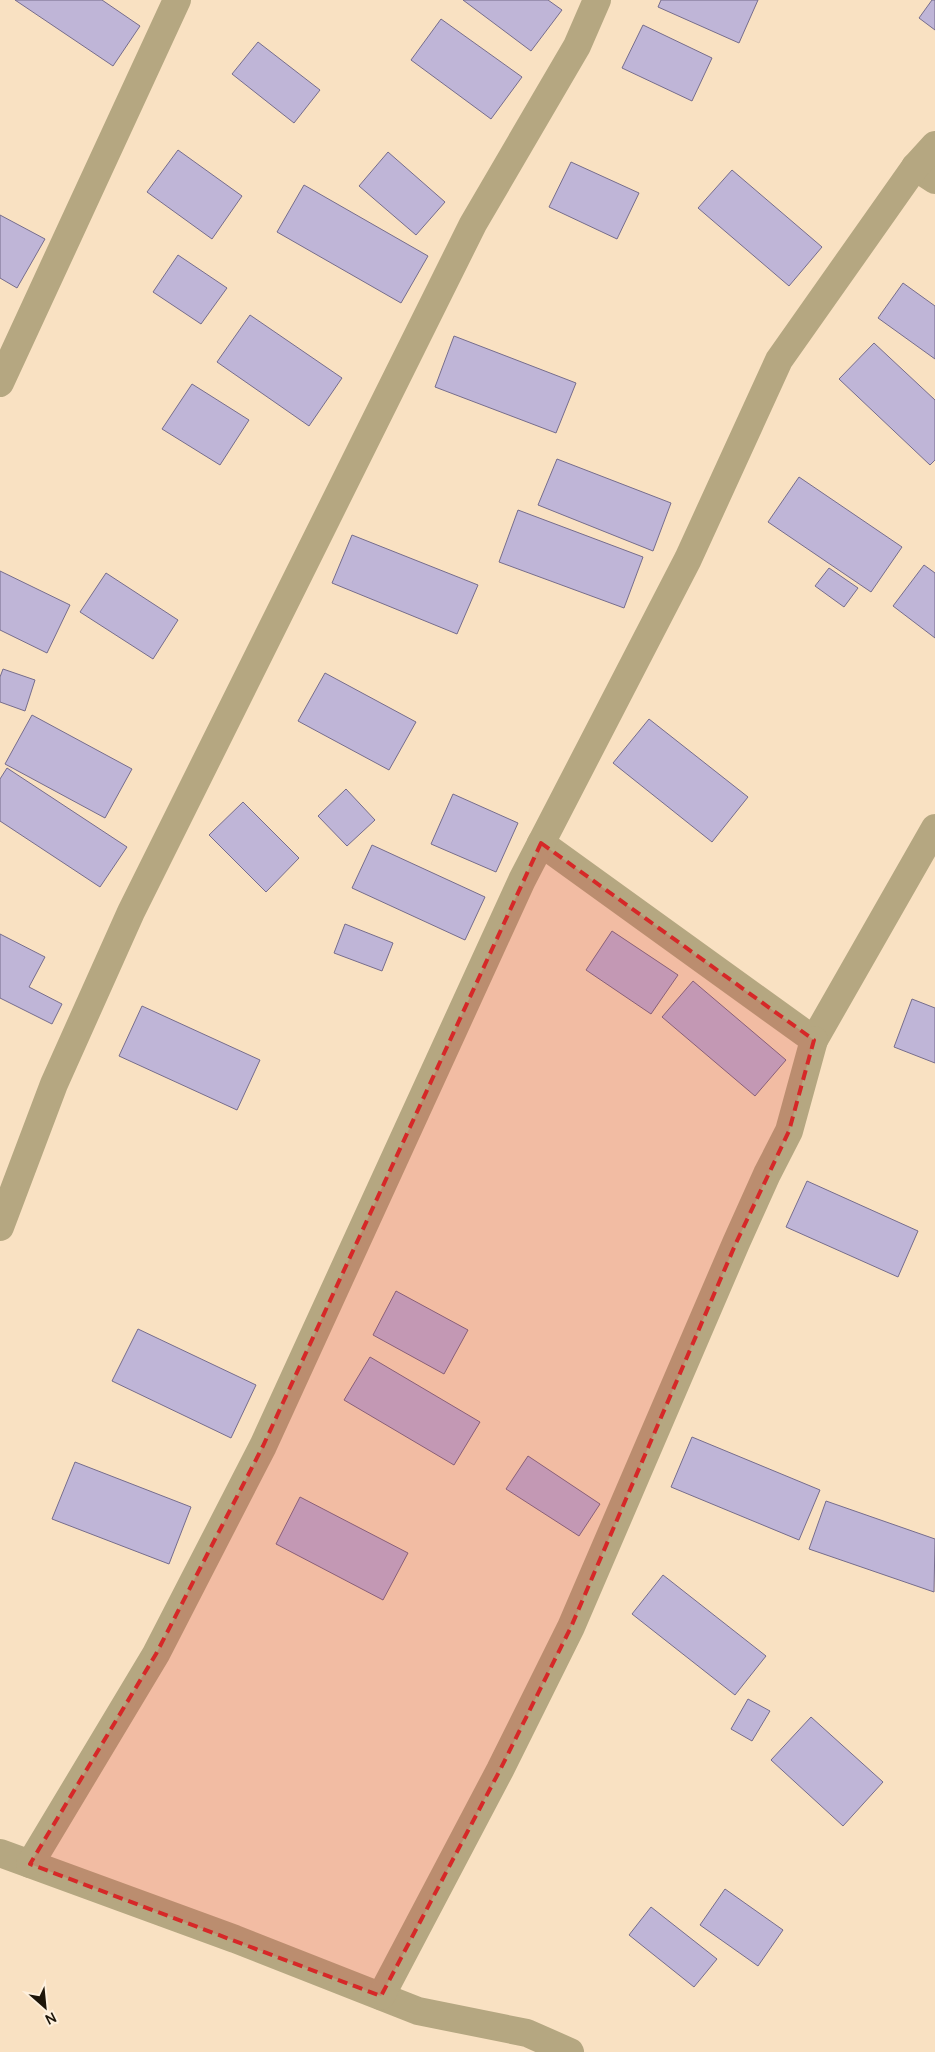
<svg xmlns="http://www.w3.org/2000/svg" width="935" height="2052" font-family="Manrope,sans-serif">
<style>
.building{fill:#bfb5d7;stroke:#766d8c}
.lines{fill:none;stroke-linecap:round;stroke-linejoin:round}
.street{stroke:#b5a781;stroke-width:28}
.marked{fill:#d62828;fill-opacity:0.2;stroke:#d62828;stroke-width:4;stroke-dasharray:10 6;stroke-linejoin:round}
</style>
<rect width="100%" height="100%" fill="#f9e1c2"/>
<g class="building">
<polygon points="15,0 102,0 140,26 113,66"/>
<polygon points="463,0 548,0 562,10 531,51"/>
<polygon points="661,0 758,0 739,43 658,7"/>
<polygon points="932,0 935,0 935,30 919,18"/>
<polygon points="441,19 522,77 491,119 411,60"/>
<polygon points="643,25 712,58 692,101 622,68"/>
<polygon points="258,42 320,90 294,123 232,74"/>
<polygon points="178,150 242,196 212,239 147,192"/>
<polygon points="388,152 445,202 416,235 359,186"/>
<polygon points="571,162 639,193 617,239 549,207"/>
<polygon points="732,170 822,247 789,286 698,208"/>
<polygon points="304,185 428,256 401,303 277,232"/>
<polygon points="0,215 45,239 17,288 0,278"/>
<polygon points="178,255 227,288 201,324 153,292"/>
<polygon points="903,283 935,306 935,359 878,318"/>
<polygon points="250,315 342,378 309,426 217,362"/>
<polygon points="454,336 576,383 556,433 435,387"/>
<polygon points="874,343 935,400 935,460 930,465 839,379"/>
<polygon points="192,384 249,420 220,465 162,429"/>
<polygon points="557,459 671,503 653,551 538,505"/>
<polygon points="799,477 902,547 871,592 768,522"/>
<polygon points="518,510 643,557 624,608 499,562"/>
<polygon points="352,535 478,585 457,634 332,583"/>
<polygon points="924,565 935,573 935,638 893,606"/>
<polygon points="829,568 858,588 844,607 815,586"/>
<polygon points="0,571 70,605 47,653 0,630"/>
<polygon points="106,573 178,620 153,659 80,612"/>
<polygon points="3,669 35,680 25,711 0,702 0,677"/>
<polygon points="325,673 416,722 389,770 298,721"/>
<polygon points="32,715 132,769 105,818 5,764"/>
<polygon points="649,719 748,797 712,842 613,763"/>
<polygon points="7,768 127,847 100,887 0,821 0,779"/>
<polygon points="346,789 375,820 347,846 318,816"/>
<polygon points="453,794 518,823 496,872 431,844"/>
<polygon points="243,802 299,858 266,892 209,835"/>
<polygon points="372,845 485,897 465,940 352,888"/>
<polygon points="345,924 393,943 382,971 334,953"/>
<polygon points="612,931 678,975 651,1014 586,970"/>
<polygon points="0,934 45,957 29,987 62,1004 52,1024 0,998"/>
<polygon points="693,981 786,1060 755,1096 662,1017"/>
<polygon points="912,999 935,1008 935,1063 894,1047"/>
<polygon points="142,1006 260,1060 237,1110 119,1056"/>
<polygon points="807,1181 918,1231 898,1277 786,1227"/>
<polygon points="396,1291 468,1330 444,1374 373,1335"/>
<polygon points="138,1329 256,1385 231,1438 112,1381"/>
<polygon points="370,1357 480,1422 454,1465 344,1400"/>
<polygon points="692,1437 820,1490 799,1540 671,1487"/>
<polygon points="528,1456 600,1504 579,1536 506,1489"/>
<polygon points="75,1462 191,1507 169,1564 52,1519"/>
<polygon points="300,1497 408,1553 383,1600 276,1544"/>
<polygon points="826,1501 935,1539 934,1592 809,1549"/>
<polygon points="663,1575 766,1656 735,1695 632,1614"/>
<polygon points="748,1699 770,1711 752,1741 731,1729"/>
<polygon points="811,1717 883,1782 843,1826 771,1760"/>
<polygon points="725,1889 783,1930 758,1966 700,1925"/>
<polygon points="651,1907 717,1959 694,1987 629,1935"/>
</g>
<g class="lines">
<g class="street">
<polyline points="915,167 935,180"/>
<polyline points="0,383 177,0"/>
<polyline points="541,843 814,1040 935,828"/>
<polyline points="0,1227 54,1084 131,912 473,224 577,46 597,0"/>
<polyline points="0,1853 235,1939 418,2011 527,2033 570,2052"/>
<polyline points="30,1864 156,1654 263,1446 522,880 688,559 779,360 915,167 935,145"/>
<polyline points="381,1996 500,1770 571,1627 736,1243 767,1174 789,1131 814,1040"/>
</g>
</g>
<path class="marked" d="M541,843L814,1040L789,1131L736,1243L571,1627L500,1770L381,1996L30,1864L156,1654L263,1446Z"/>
<g transform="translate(45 2007) rotate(153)" stroke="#fef0dd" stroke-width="4" paint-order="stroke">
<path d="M0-4L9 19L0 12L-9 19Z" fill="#1d1509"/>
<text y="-8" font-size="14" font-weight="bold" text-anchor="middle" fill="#1d1509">N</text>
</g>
</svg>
